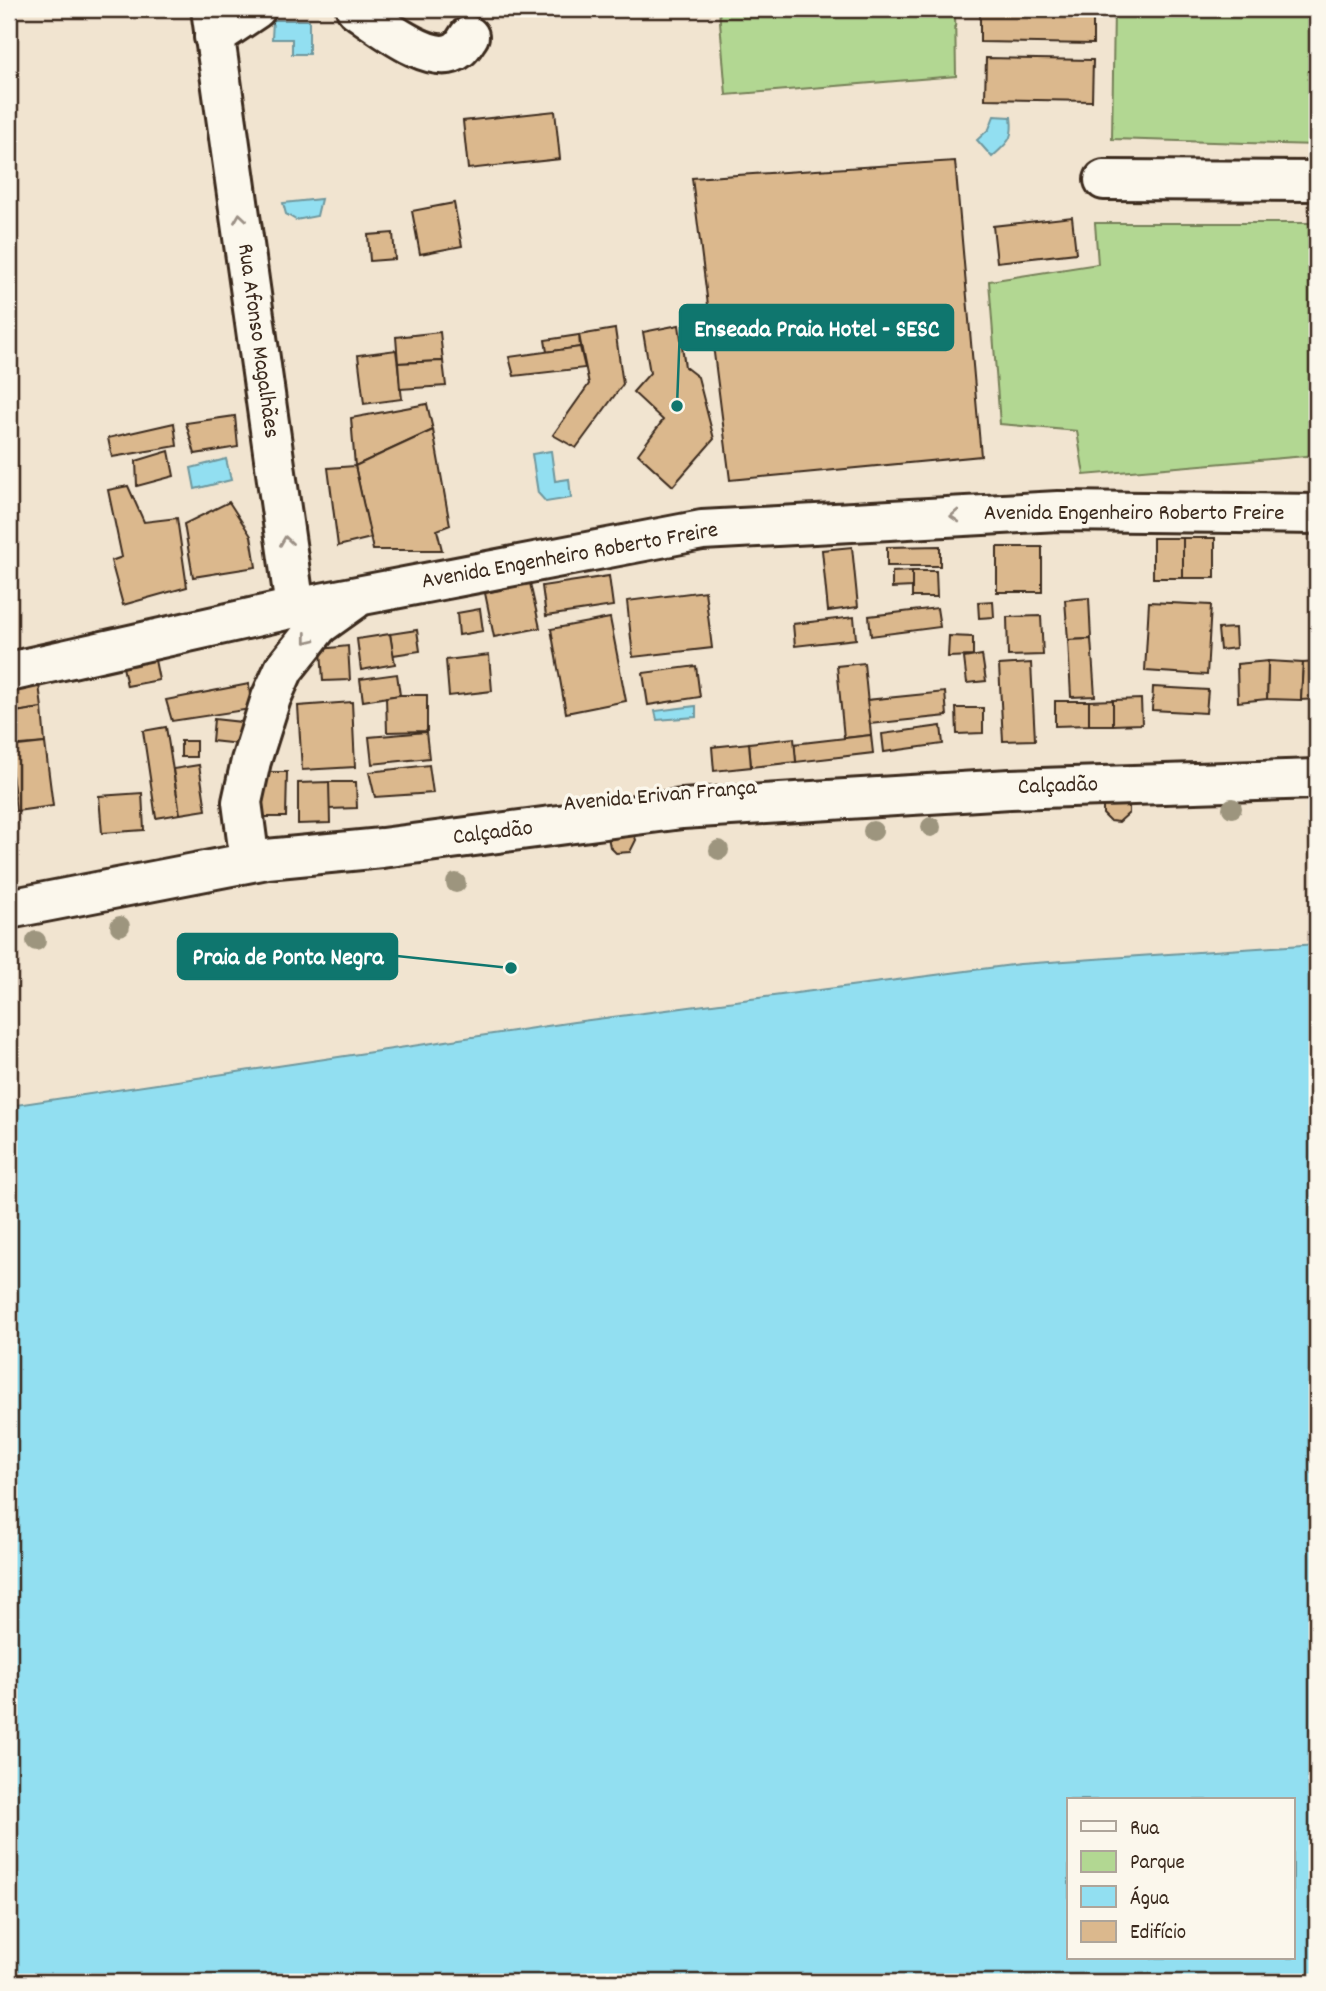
<svg xmlns="http://www.w3.org/2000/svg" width="1326" height="1991" font-family="Dekko,sans-serif">
<style>
.green{fill:#b2d792;stroke:#768058;stroke-width:2}
.water{fill:#92dff1;stroke:#6f979d;stroke-width:2;fill-rule:evenodd}
.building{fill:#dbb88d;stroke:#3b2a1e;stroke-width:2}
.lines{fill:none;stroke-linecap:round;stroke-linejoin:round}
.minor-casing{stroke:#3b2a1e;stroke-width:44}
.minor{stroke:#fbf7ec;stroke-width:38}
.tree{fill:#9d957e}
.oneway{stroke:#9b9085}
.labels{text-anchor:middle;dominant-baseline:central;stroke-width:7;stroke-linejoin:round;paint-order:stroke}
.street-label{font-size:23px;fill:#3b2a1e;stroke:#fbf7ec}
.leader{fill:none;stroke:#0f766e;stroke-width:2.5}
.callout-dot{fill:#0f766e;stroke:#fbf7ec;stroke-width:2.5}
.callout{fill:#0f766e;stroke:#0f766e;stroke-width:2.5}
.callout-label{font-size:24px;text-anchor:middle;font-weight:bold;fill:#fff}
</style>
<rect width="100%" height="100%" fill="#f1e4d0"/>
<filter id="ink" filterUnits="userSpaceOnUse"><feTurbulence type="fractalNoise" baseFrequency=".0143" numOctaves="2"/><feDisplacementMap in="SourceGraphic" scale="14" xChannelSelector="R" yChannelSelector="G"/><feConvolveMatrix kernelMatrix="1 2 1 2 8 2 1 2 1" color-interpolation-filters="sRGB"/></filter>
<g filter="url(#ink)">
<g class="green">
<polygon points="719,9 955,9 956,76 726,95"/>
<polygon points="1114,9 1317,9 1317,145 1112,139"/>
<polygon points="1095,223 1317,223 1317,455 1084,475 1077,431 1000,424 989,281 1098,264"/>
</g>
<g class="water">
<polygon points="273,20 309,20 309,54 292,54 292,39 272,39"/>
<path d="M994,116L1011,117C1014,140 1008,142 992,157L977,140L989,129Z"/>
<polygon points="321,199 317,216 296,220 286,214 283,203"/>
<polygon points="551,451 555,481 569,479 571,498 546,502 538,493 532,454"/>
<polygon points="226,459 231,480 195,489 191,468"/>
<polygon points="696,706 696,717 657,720 655,711"/>
<path d="M1317,944V1982H9V1106L574,1022L1020,964ZM1293,1800V1958H1069V1800Z"/>
</g>
<g class="building">
<polygon points="980,9 1093,9 1093,44 980,42"/>
<polygon points="986,58 1093,60 1092,101 985,99"/>
<polygon points="555,111 560,159 468,169 463,121"/>
<polygon points="955,161 981,456 730,480 692,178"/>
<polygon points="454,203 462,246 420,254 412,211"/>
<polygon points="1072,217 1076,253 997,262 993,226"/>
<polygon points="393,233 395,259 370,261 368,235"/>
<polygon points="679,325 685,367 698,377 714,439 673,486 638,454 663,420 633,392 650,373 643,332"/>
<polygon points="615,329 623,384 576,448 553,435 589,384 579,335"/>
<polygon points="440,332 443,361 398,363 396,337"/>
<polygon points="579,335 580,347 547,352 545,340"/>
<polygon points="580,347 585,368 514,376 509,357"/>
<polygon points="396,350 402,399 364,404 358,355"/>
<polygon points="443,361 446,386 400,389 398,363"/>
<polygon points="427,404 433,430 355,466 351,418"/>
<polygon points="235,416 238,447 195,454 186,423"/>
<polygon points="174,423 177,446 112,457 108,438"/>
<polygon points="433,430 450,525 437,530 442,550 373,550 355,466"/>
<polygon points="169,451 174,476 137,486 136,461"/>
<polygon points="355,466 371,538 338,546 328,468"/>
<polygon points="128,486 144,522 177,518 187,587 123,605 111,561 122,557 108,490"/>
<polygon points="229,502 251,536 256,567 193,577 184,524"/>
<rect x="1153" y="538" width="30" height="40"/>
<rect x="1183" y="538" width="32" height="40"/>
<polygon points="940,546 940,566 887,566 887,547"/>
<polygon points="852,547 858,607 828,611 822,550"/>
<rect x="997" y="547" width="45" height="45"/>
<polygon points="912,571 913,587 892,588 892,572"/>
<polygon points="912,571 936,571 937,597 912,597"/>
<polygon points="609,576 613,606 546,616 542,586"/>
<polygon points="530,583 540,628 494,637 485,593"/>
<polygon points="705,591 712,648 633,657 627,601"/>
<polygon points="1089,598 1091,639 1068,640 1065,600"/>
<polygon points="993,601 994,617 979,618 978,602"/>
<polygon points="1149,602 1211,605 1207,675 1145,671"/>
<polygon points="937,608 940,627 871,636 869,616"/>
<polygon points="480,609 483,631 459,635 457,613"/>
<polygon points="1041,616 1043,655 1008,656 1007,617"/>
<polygon points="854,617 856,639 795,646 793,624"/>
<polygon points="610,618 626,701 566,713 551,629"/>
<polygon points="1235,628 1236,648 1220,650 1218,629"/>
<polygon points="417,630 420,651 393,655 390,634"/>
<polygon points="390,634 395,664 361,670 357,639"/>
<polygon points="949,636 973,637 973,656 948,657"/>
<polygon points="1091,639 1095,696 1071,697 1068,640"/>
<polygon points="348,646 350,680 323,681 321,649"/>
<polygon points="153,650 159,680 127,686 121,657"/>
<polygon points="489,655 492,691 449,696 446,660"/>
<polygon points="982,655 986,681 967,683 964,658"/>
<polygon points="1268,661 1303,663 1301,700 1267,699"/>
<polygon points="1268,661 1267,699 1238,702 1237,664"/>
<polygon points="1317,662 1317,699 1301,700 1303,663"/>
<polygon points="864,663 871,735 844,738 837,666"/>
<polygon points="1031,663 1035,740 1003,741 999,665"/>
<polygon points="696,666 700,697 648,705 643,673"/>
<polygon points="397,674 400,695 363,701 360,679"/>
<polygon points="38,677 42,708 9,713 9,680"/>
<polygon points="249,684 251,709 172,721 166,700"/>
<polygon points="1153,687 1208,690 1206,713 1152,710"/>
<polygon points="945,692 947,716 870,724 867,700"/>
<polygon points="400,695 427,695 427,731 387,732 386,697"/>
<polygon points="1141,699 1142,724 1113,725 1113,700"/>
<polygon points="1113,700 1113,725 1089,725 1089,701"/>
<polygon points="1055,701 1089,701 1089,725 1055,726"/>
<polygon points="352,702 355,767 302,770 298,706"/>
<polygon points="42,708 45,743 9,746 9,713"/>
<polygon points="956,708 983,708 983,733 957,734"/>
<polygon points="214,719 241,722 239,744 212,741"/>
<polygon points="941,726 943,744 884,752 882,734"/>
<polygon points="166,727 180,814 156,818 143,731"/>
<polygon points="426,732 429,758 372,764 369,737"/>
<polygon points="871,735 873,753 796,762 794,744"/>
<polygon points="794,738 796,762 751,767 749,743"/>
<rect x="181" y="741" width="15" height="16"/>
<polygon points="45,743 53,806 16,811 9,747"/>
<polygon points="749,743 751,767 714,771 712,747"/>
<polygon points="9,758 10,758 15,798 9,799"/>
<polygon points="199,765 206,810 180,814 173,769"/>
<polygon points="429,765 433,793 375,797 369,772"/>
<polygon points="262,772 287,772 286,817 262,817"/>
<polygon points="329,782 356,782 357,808 329,809"/>
<polygon points="329,782 330,823 298,824 298,783"/>
<polygon points="142,793 144,830 102,833 99,796"/>
<polygon points="1103,801 1129,804 1129,813 1119,822 1110,821 1103,814"/>
<polygon points="633,831 636,840 630,852 616,853 610,847 608,837"/>
</g>
<g class="lines">
<defs>
<g id="minor">
<polyline points="211,9 295,608"/>
<path d="M356,9C377,23 434,70 459,49C463,46 466,40 469,36"/>
<polyline points="214,37 256,9"/>
<polyline points="1104,180 1317,181"/>
<polyline points="9,672 295,608 702,530 1058,511 1317,514"/>
<polyline points="247,840 242,802 251,761 271,698 284,669 319,625 354,600"/>
<polyline points="9,909 267,859 382,848 682,809 1010,789 1317,779"/>
</g>
</defs>
<use href="#minor" class="minor-casing"/>
<use href="#minor" class="minor"/>
</g>
<g class="tree">
<circle cx="1232" cy="808" r="10"/>
<circle cx="931" cy="827" r="10"/>
<circle cx="873" cy="831" r="10"/>
<circle cx="719" cy="850" r="10"/>
<circle cx="456" cy="883" r="10"/>
<circle cx="120" cy="926" r="10"/>
<circle cx="36" cy="941" r="10"/>
</g>
<defs><path id="oneway-chevron" d="M-2-3.5L2.5 0L-2 3.5" fill="none" stroke-width="1.6" stroke-linecap="round" stroke-linejoin="round" transform="scale(1.75)"/></defs>
<g class="oneway">
<use href="#oneway-chevron" transform="translate(240 218) rotate(-98)"/>
<use href="#oneway-chevron" transform="translate(955 516) rotate(177)"/>
<use href="#oneway-chevron" transform="translate(286 541) rotate(-98)"/>
<use href="#oneway-chevron" transform="translate(308 639) rotate(128)"/>
</g>
</g>
<g class="labels">
<g class="street-label">
<text transform="translate(257 341) rotate(82)">Rua Afonso Magalhães</text>
<text x="1134" y="514">Avenida Engenheiro Roberto Freire</text>
<text transform="translate(570 557) rotate(-10)">Avenida Engenheiro Roberto Freire</text>
<text transform="translate(1058 787) rotate(-2)">Calçadão</text>
<text transform="translate(660 797) rotate(-5)">Avenida Erivan França</text>
<text transform="translate(493 834) rotate(-7)">Calçadão</text>
</g>
</g>
<path class="leader" d="M677 406L680 327M511 968L397 956"/>
<g class="callout-dot">
<circle cx="677" cy="406" r="7"/>
<circle cx="511" cy="968" r="7"/>
</g>
<g class="callout">
<rect x="680" y="305" width="273" height="45" rx="7"/>
<rect x="178" y="934" width="219" height="45" rx="7"/>
</g>
<g class="callout-label">
<text x="817" y="336">Enseada Praia Hotel - SESC</text>
<text x="288" y="964">Praia de Ponta Negra</text>
</g>
<rect width="1326" height="1991" fill="none" stroke="#fbf7ec" stroke-width="35"/>
<rect x="18" y="18" width="1291" height="1956" fill="none" stroke="#3b2a1e" stroke-width="2.5" filter="url(#ink)"/>
<rect x="1067" y="1798" width="228" height="161" fill="#fbf7ec" stroke="#aea59a" stroke-width="2"/>
<rect x="1081" y="1821" width="35" height="10" fill="#fbf7ec" stroke="#aea59a" stroke-width="2"/>
<text x="1130" y="1834" font-size="21" fill="#3b2a1e">Rua</text>
<rect x="1081" y="1851" width="35" height="21" fill="#b2d792" stroke="#aea59a" stroke-width="2"/>
<text x="1130" y="1868" font-size="21" fill="#3b2a1e">Parque</text>
<rect x="1081" y="1886" width="35" height="21" fill="#92dff1" stroke="#aea59a" stroke-width="2"/>
<text x="1130" y="1904" font-size="21" fill="#3b2a1e">Água</text>
<rect x="1081" y="1921" width="35" height="21" fill="#dbb88d" stroke="#aea59a" stroke-width="2"/>
<text x="1130" y="1938" font-size="21" fill="#3b2a1e">Edifício</text>
</svg>
